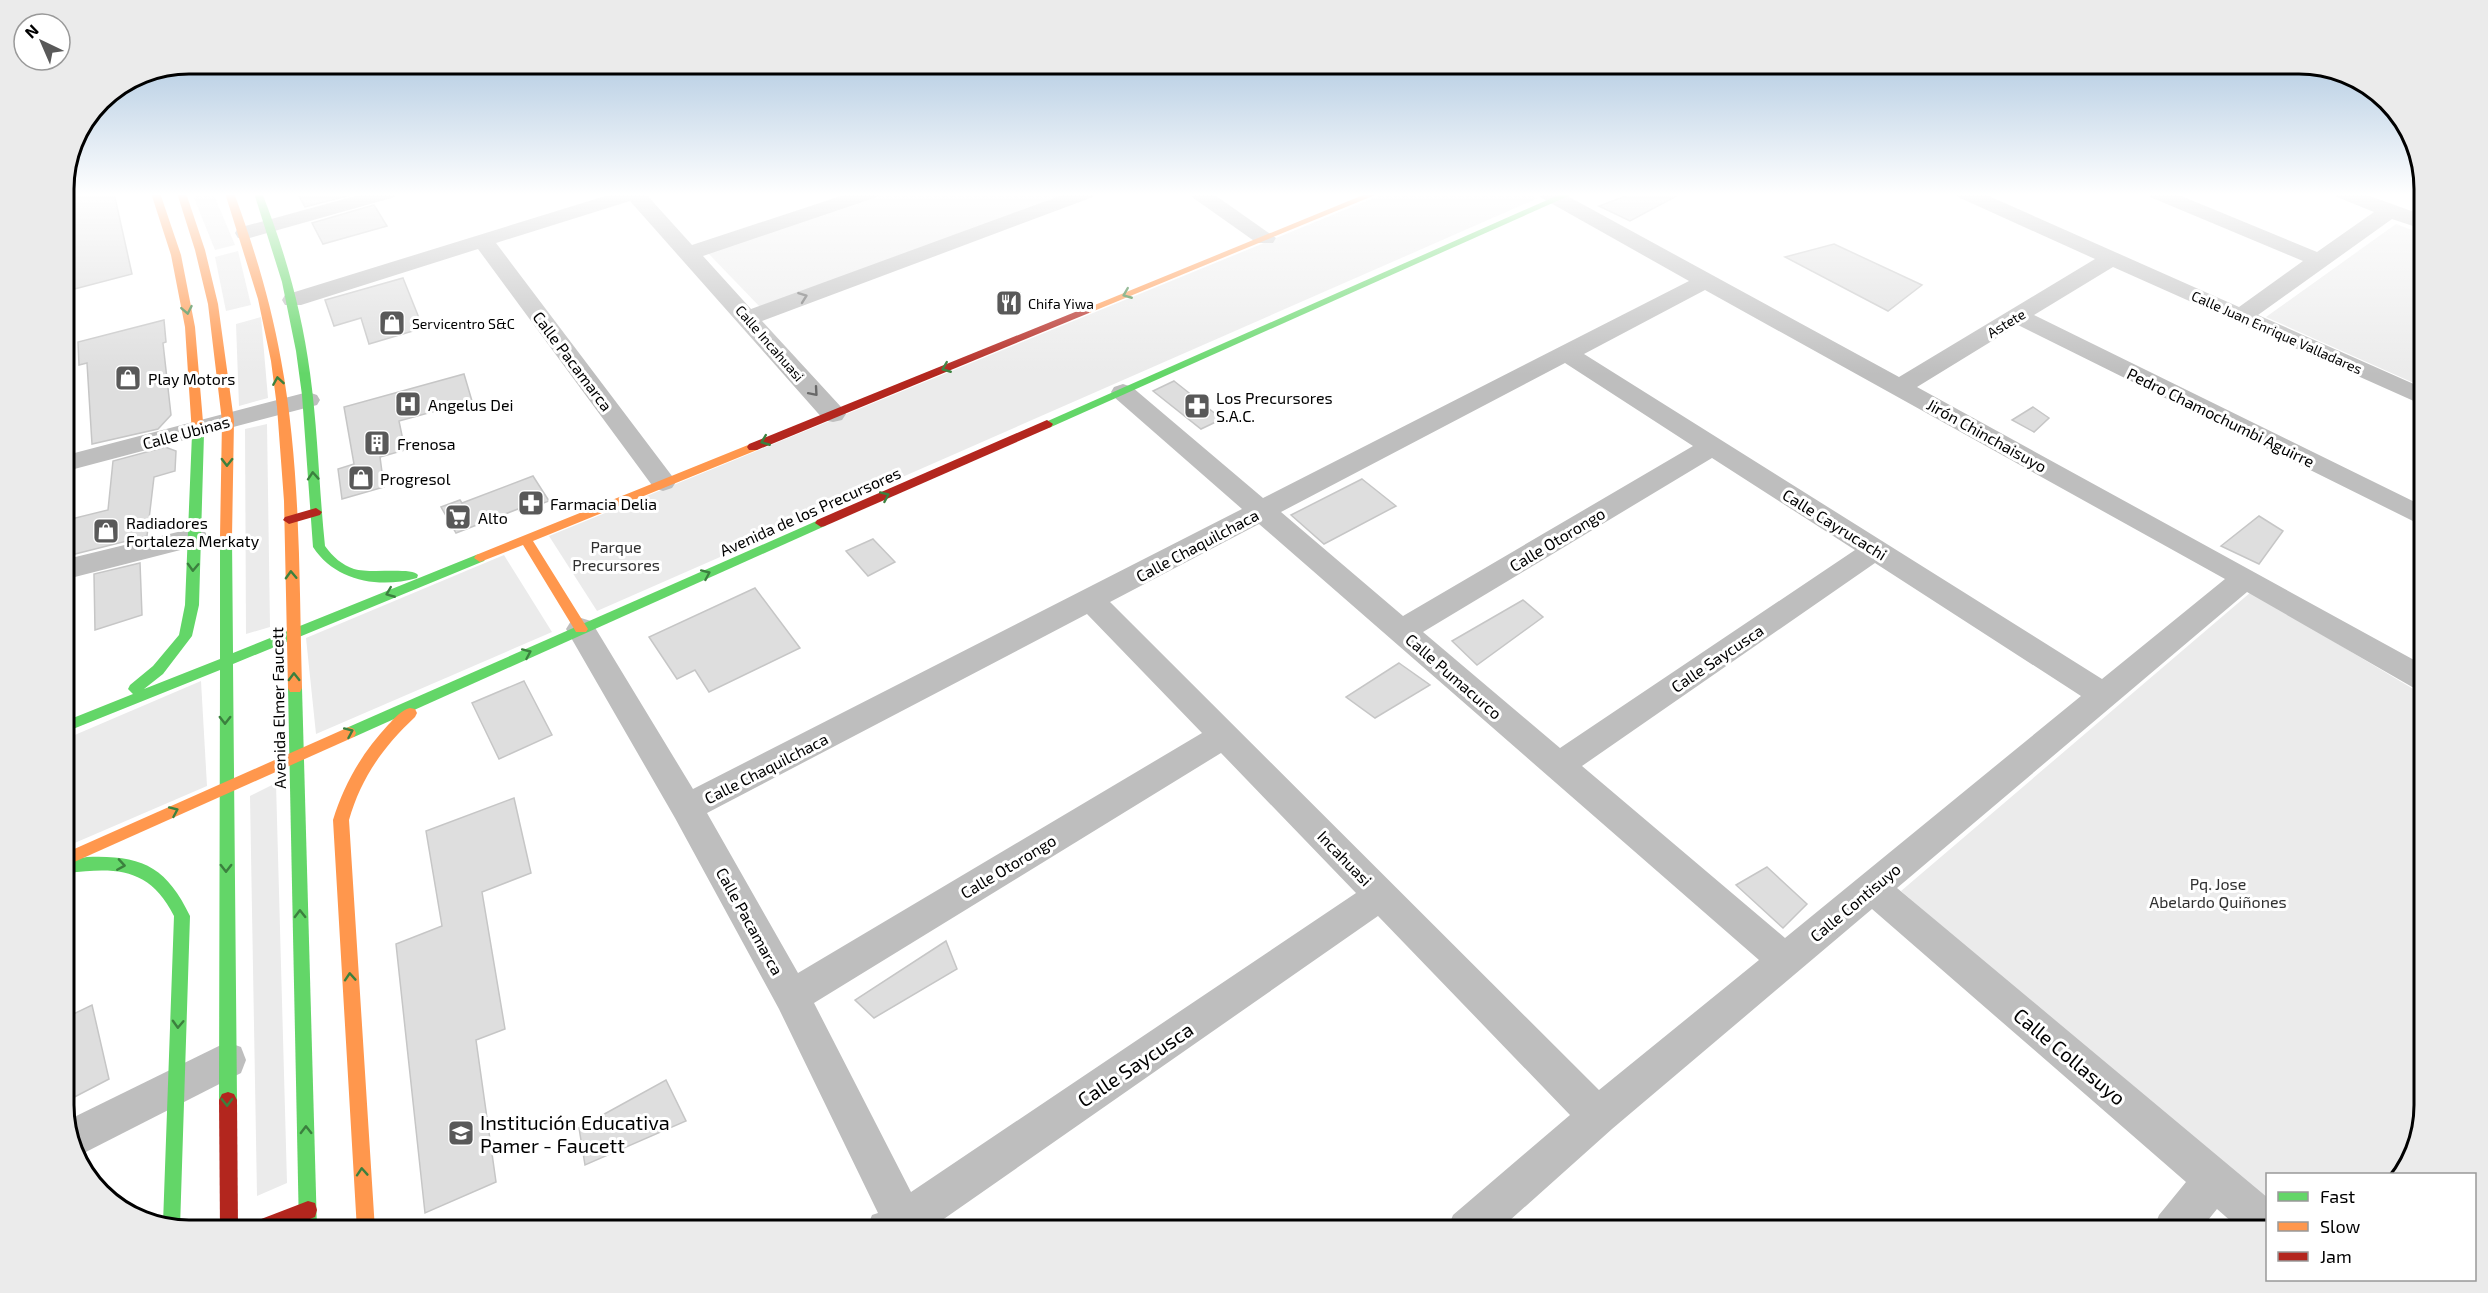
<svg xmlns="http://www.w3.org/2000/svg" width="2488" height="1293" font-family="'Exo 2',sans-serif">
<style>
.green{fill:#ebebeb}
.building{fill:#dedede;stroke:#c6c6c6;stroke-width:1.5}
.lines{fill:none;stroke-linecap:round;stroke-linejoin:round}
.street{fill:#bebebe;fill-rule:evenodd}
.fast{fill:#63d668;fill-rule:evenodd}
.slow{fill:#ff974d;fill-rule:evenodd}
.jam{fill:#b3261e;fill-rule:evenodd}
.oneway{stroke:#3b803e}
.oneway2{stroke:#686868}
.labels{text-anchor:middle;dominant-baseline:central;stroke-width:6;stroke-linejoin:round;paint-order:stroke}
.far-poi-label{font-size:14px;fill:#000;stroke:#fff;text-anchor:start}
.far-street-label{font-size:14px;fill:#000;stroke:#fff}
.street-label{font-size:16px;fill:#000;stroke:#fff}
.poi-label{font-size:16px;fill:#000;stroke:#fff;text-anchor:start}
.park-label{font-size:16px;fill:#313131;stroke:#fff}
.near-street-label{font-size:20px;fill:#000;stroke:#fff}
.near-poi-label{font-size:20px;fill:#000;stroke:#fff;text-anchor:start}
.rim{fill:none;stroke:#000;stroke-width:3}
</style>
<rect width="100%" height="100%" fill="#fff"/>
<g class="green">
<polygon points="192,193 213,193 235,245 215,250"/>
<polygon points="881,193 1072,193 761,308 706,251"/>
<polygon points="1386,193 1529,193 1538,198 597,611 549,536"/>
<polygon points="2396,224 2425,235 2425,388 2266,317"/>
<polygon points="238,251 251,305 226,311 215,257"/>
<polygon points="261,317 268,398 239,406 236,324"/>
<polygon points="267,424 270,627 246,634 245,429"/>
<polygon points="504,555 552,632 316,734 306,638"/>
<polygon points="2251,592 2425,696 2425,1105 2412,1161 2399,1174 2268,1174 2267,1206 1901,891"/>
<polygon points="201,681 207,786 63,848 63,740"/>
<polygon points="276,783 287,1183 257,1196 250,796"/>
</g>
<g class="building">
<polygon points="63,193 114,193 132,274 63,292"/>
<polygon points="297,193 359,193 305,207"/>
<polygon points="1634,193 1682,193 1630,221 1599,206"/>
<polygon points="374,205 387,226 323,244 312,223"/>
<polygon points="1834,244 1922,285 1888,311 1785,257"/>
<polygon points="403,278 423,328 369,344 361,318 334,326 325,300"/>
<polygon points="164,320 166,342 163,343 171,415 158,429 92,444 87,363 79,365 78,342"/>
<polygon points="464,374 472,401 399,421 405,450 380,457 384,487 342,499 338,469 354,464 344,407"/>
<polygon points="1174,381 1222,419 1201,429 1153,391"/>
<polygon points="2033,407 2049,418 2034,432 2012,420"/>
<polygon points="165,447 176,451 175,471 154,477 147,536 71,555 63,521 108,510 113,461"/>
<polygon points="533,476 549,501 520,512 518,509 456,533 441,507 460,500 462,503"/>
<polygon points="1362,479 1396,506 1324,544 1291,515"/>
<polygon points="2259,516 2283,531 2259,564 2221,546"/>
<polygon points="873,539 895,562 868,576 846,551"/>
<polygon points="140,563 142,615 95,630 94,574"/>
<polygon points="755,588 800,648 709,692 695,670 677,679 649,637"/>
<polygon points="1523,600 1543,617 1477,665 1452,641"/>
<polygon points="1399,663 1430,685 1375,718 1346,697"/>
<polygon points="524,681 552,735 499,759 472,703"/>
<polygon points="514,798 531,873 482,892 505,1029 476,1040 496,1182 425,1213 396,944 442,926 426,831"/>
<polygon points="1767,867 1807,904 1783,928 1736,885"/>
<polygon points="946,941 957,969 874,1018 855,1000"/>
<polygon points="92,1005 109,1079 63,1103 63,1019"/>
<polygon points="666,1080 686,1121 585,1165 579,1128"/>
</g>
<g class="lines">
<g class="street">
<polygon points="366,193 398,193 395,197 246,239 238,238 235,233 238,228"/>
<polygon points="615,193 645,193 692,245 850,193 880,193 877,197 703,256 751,309 1068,193 1096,193 1093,197 762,321 842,408 846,414 842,420 833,422 824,420 630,201 496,243 672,476 676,482 672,488 663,491 654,488 478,249 301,305 285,305 282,300 285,295"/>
<polygon points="1189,193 1212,193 1276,238 1273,243 1257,243 1192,197"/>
<path d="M1537,193H1562L1899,377L2095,259L1958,197L1955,193H1982L2239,307L2303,261L2150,197L2147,193H2174L2317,252L2374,212L2337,197L2334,193H2362L2425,216V230L2392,219L2258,315L2425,389V406L2113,267L2034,315L2425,507V527L2018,325L1917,387L2425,666V691L2414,688L2247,592L1897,888L2268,1198V1230H2241L2217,1209L2200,1230H2153L2159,1215L2186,1182L1872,909L1612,1129L1499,1230H1447L1453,1215L1570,1115L1378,916L928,1230H866L872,1215L878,1213L779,1009L675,818L566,629L571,621L581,618L591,621L693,789L1242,509L1114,397L1111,392L1114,387L1123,384L1132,387L1263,498L1689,281L1540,197ZM1705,290L2225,579L2102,679L1584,354ZM1565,363L1693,446L1403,616L1281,512ZM1712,458L1855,550L1560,748L1423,632ZM1259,524L1759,960L1599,1090L1110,602ZM1875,563L2081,696L1785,938L1582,766ZM1087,614L1202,733L798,973L707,813ZM1221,753L1356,893L911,1192L814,1003Z"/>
<polygon points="308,392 317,395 320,400 317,405 63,472 63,456"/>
<polygon points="194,528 204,530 208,537 204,544 63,580 63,560"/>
<polygon points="227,1042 241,1047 246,1060 241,1073 78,1156 66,1121"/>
</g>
<g class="fast">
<path d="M254,193H262C285,251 302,312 310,373C318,431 319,489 325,546C333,557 342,565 354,569C369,574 412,567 418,575L417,578C379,589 335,581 313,547L302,395L296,351L282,282Z"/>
<polygon points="1563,193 1575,193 1051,427 1047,428 1041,424"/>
<polygon points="198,430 204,434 199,605 192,636 163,674 144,689 220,659 220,537 222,534 226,533 232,537 233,653 476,555 480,554 486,558 484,561 233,664 237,1100 234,1106 228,1108 222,1106 219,1100 220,670 63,733 63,722 133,694 128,689 130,685 153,666 179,635 185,605 192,434"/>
<polygon points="821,519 825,520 827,523 825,526 354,737 344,737 342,733 344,729"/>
<polygon points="295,683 300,684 302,688 317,1230 299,1230 288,688 290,684"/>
<path d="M87,857C141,855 166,866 190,916L180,1228L163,1224L174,916C150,868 117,867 68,873L63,871V861Z"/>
</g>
<g class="slow">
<polygon points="151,193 160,193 181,255 195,327 204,434 198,438 192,434 185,327 171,255"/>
<polygon points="177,193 186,193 205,250 218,304 234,421 232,537 226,541 220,537 222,421 208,304 195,250"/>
<path d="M225,193H234C254,247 271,303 281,360C301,468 299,579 302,688L300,692H290L288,688L284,501L277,407L271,361L258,299Z"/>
<polygon points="1368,193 1380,193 1089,313 1081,313 1080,311"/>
<polygon points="753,443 757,444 759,447 757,450 533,541 586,626 588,629 586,632 576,632 523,545 480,562 474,558 476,555"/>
<path d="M410,708L415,709L417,713L415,717C383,747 361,778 349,820L375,1230H357L333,820C344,784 362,753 388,725C394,719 401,710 410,708Z"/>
<polygon points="349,727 354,729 356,733 354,737 63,867 63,854"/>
</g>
<g class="jam">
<polygon points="1085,308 1089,309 1089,313 757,450 749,450 747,447 749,444"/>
<polygon points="1047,420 1053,424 1051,427 825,526 821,527 815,523 817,520"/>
<polygon points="316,508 322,512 320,515 289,524 283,520 285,517"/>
<polygon points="228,1092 234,1094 237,1100 238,1230 220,1230 219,1100 222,1094"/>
<polygon points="308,1201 315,1203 317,1210 315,1217 281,1230 249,1230 251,1223"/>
</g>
</g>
<defs><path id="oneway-chevron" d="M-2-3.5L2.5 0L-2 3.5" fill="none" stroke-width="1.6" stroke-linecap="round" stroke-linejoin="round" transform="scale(1.5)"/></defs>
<g class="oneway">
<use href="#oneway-chevron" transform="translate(1127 294) rotate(158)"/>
<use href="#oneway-chevron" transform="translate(187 310) rotate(79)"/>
<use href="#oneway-chevron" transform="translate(946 368) rotate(158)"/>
<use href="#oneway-chevron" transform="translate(278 381) rotate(-99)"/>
<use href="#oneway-chevron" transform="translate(765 441) rotate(158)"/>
<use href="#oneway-chevron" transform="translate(227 462) rotate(91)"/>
<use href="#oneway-chevron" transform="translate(313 476) rotate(-94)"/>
<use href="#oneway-chevron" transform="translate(885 496) rotate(-24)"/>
<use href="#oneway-chevron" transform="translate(193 567) rotate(92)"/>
<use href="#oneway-chevron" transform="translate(706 574) rotate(-24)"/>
<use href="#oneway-chevron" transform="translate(291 575) rotate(-92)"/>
<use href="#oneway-chevron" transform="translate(390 593) rotate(158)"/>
<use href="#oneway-chevron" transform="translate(527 653) rotate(-24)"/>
<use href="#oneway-chevron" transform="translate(294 677) rotate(-91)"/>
<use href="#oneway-chevron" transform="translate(225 720) rotate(90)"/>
<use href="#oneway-chevron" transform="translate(349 732) rotate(-24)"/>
<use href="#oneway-chevron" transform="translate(174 811) rotate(-24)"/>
<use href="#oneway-chevron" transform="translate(121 865) rotate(9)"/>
<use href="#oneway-chevron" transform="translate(226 868) rotate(90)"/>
<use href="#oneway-chevron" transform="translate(300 914) rotate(-91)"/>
<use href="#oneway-chevron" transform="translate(350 977) rotate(-94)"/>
<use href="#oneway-chevron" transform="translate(178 1024) rotate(92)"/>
<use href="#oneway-chevron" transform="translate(227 1102) rotate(89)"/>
<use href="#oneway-chevron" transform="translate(306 1130) rotate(-91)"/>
<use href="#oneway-chevron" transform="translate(362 1172) rotate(-94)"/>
</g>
<g class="oneway2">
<use href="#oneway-chevron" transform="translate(803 297) rotate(-20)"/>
<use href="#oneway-chevron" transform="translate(814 392) rotate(49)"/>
</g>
<linearGradient id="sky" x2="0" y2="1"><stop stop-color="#97b8d7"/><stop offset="0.52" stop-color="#fff"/><stop offset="1" stop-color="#fff" stop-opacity="0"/></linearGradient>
<rect width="2488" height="374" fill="url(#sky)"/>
<defs>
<symbol id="restaurant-square" viewBox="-11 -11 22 22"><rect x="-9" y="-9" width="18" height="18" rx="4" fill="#595959" stroke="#fff"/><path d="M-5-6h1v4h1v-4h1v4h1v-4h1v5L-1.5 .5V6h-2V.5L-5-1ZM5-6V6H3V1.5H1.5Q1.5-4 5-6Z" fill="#fff"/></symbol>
<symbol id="shop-square" viewBox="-11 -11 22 22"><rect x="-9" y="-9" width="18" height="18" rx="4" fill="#595959" stroke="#fff"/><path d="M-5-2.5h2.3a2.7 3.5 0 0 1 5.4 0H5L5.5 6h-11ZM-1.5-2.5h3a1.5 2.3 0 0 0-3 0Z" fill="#fff"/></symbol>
<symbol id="hospital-square" viewBox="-11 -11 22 22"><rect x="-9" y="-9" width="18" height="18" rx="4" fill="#595959" stroke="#fff"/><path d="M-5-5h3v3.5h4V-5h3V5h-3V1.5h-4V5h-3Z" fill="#fff"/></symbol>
<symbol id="pharmacy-square" viewBox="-11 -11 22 22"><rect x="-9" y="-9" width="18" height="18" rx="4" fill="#595959" stroke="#fff"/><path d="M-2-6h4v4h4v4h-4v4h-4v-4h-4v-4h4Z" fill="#fff"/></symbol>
<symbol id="building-square" viewBox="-11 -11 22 22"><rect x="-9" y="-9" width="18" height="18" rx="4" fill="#595959" stroke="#fff"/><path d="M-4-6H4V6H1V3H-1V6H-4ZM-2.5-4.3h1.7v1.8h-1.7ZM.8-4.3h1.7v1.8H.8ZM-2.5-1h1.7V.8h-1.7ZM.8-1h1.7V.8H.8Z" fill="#fff"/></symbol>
<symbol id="supermarket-square" viewBox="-11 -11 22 22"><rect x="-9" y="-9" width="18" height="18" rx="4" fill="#595959" stroke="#fff"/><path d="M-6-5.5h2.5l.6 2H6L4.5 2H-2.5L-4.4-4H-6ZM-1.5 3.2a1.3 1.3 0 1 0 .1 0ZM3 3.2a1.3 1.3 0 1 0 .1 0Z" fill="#fff"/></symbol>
<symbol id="school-square" viewBox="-11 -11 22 22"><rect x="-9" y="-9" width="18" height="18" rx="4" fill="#595959" stroke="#fff"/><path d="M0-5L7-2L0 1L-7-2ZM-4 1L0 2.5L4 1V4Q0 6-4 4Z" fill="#fff"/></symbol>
</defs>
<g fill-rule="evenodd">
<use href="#restaurant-square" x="994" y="288" width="30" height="30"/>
<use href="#shop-square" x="377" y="308" width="30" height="30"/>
<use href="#shop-square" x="113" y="363" width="30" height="30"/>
<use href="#hospital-square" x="393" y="389" width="30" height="30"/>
<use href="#pharmacy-square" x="1182" y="391" width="30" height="30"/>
<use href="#building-square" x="362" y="428" width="30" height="30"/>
<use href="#shop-square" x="346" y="463" width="30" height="30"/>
<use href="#pharmacy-square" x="516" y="488" width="30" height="30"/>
<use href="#supermarket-square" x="443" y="502" width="30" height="30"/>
<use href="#shop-square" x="91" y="516" width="30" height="30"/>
<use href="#school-square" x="446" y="1118" width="30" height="30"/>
</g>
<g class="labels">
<g class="far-poi-label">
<text x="1028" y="303">Chifa Yiwa</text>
<text x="412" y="323">Servicentro S&amp;C</text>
</g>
<g class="far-street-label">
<text transform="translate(2006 323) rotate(-31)">Astete</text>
<text transform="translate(2277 332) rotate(24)">Calle Juan Enrique Valladares</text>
<text transform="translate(770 343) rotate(49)">Calle Incahuasi</text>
</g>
<g class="street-label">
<text transform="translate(573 361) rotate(53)">Calle Pacamarca</text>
<text transform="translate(2221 417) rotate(26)">Pedro Chamochumbi Aguirre</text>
<text transform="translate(186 432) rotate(-15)">Calle Ubinas</text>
<text transform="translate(1987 435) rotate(29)">Jirón Chinchaisuyo</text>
<text transform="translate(810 511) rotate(-24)">Avenida de los Precursores</text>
<text transform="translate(1835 524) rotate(32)">Calle Cayrucachi</text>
<text transform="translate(1557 539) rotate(-31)">Calle Otorongo</text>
<text transform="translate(1197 545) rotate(-28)">Calle Chaquilchaca</text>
<text transform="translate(1717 658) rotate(-34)">Calle Saycusca</text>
<text transform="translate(1454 676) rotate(41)">Calle Pumacurco</text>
<text transform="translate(278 708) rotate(-91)">Avenida Elmer Faucett</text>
<text transform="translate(766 768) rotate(-27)">Calle Chaquilchaca</text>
<text transform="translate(1345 858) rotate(46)">Incahuasi</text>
<text transform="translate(1008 866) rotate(-31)">Calle Otorongo</text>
<text transform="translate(1855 902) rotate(-40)">Calle Contisuyo</text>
<text transform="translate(750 921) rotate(61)">Calle Pacamarca</text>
</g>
<g class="poi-label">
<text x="148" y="378">Play Motors</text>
<text x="1216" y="397">Los Precursores<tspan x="1216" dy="18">S.A.C.</tspan></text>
<text x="428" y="404">Angelus Dei</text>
<text x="397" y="443">Frenosa</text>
<text x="380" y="478">Progresol</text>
<text x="550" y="503">Farmacia Delia</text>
<text x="478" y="517">Alto</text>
<text x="126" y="522">Radiadores<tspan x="126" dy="18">Fortaleza Merkaty</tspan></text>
</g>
<g class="park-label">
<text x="616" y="546">Parque<tspan x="616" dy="18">Precursores</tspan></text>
<text x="2218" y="883">Pq. Jose<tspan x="2218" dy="18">Abelardo Quiñones</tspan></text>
</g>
<g class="near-street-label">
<text transform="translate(2070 1056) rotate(40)">Calle Collasuyo</text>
<text transform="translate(1135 1064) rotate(-34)">Calle Saycusca</text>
</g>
<g class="near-poi-label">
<text x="480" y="1122">Institución Educativa<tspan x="480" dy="23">Pamer - Faucett</tspan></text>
</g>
</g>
<path d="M0 0H2488V1293H0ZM189 74H2299A115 115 0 0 1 2414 189V1105A115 115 0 0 1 2299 1220H189A115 115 0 0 1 74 1105V189A115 115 0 0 1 189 74Z" fill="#ebebeb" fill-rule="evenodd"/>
<path class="rim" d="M189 74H2299A115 115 0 0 1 2414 189V1105A115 115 0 0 1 2299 1220H189A115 115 0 0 1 74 1105V189A115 115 0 0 1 189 74Z"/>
<rect x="2266" y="1173" width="210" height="108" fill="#ffffff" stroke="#999999" stroke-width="1.5"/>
<rect x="2278" y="1192" width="30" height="9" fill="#63d668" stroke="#999999" stroke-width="1.5"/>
<text x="2320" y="1203" font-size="18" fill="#000000">Fast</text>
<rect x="2278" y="1222" width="30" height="9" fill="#ff974d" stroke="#999999" stroke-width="1.5"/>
<text x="2320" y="1233" font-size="18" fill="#000000">Slow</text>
<rect x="2278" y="1252" width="30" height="9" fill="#b3261e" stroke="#999999" stroke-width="1.5"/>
<text x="2320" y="1263" font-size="18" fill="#000000">Jam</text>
<g transform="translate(42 42) rotate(316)"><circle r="28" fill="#ffffff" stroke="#999999" stroke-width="1.5"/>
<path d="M0-4.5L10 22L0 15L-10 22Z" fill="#595959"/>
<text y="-9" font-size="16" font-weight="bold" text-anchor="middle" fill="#000000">N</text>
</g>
</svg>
